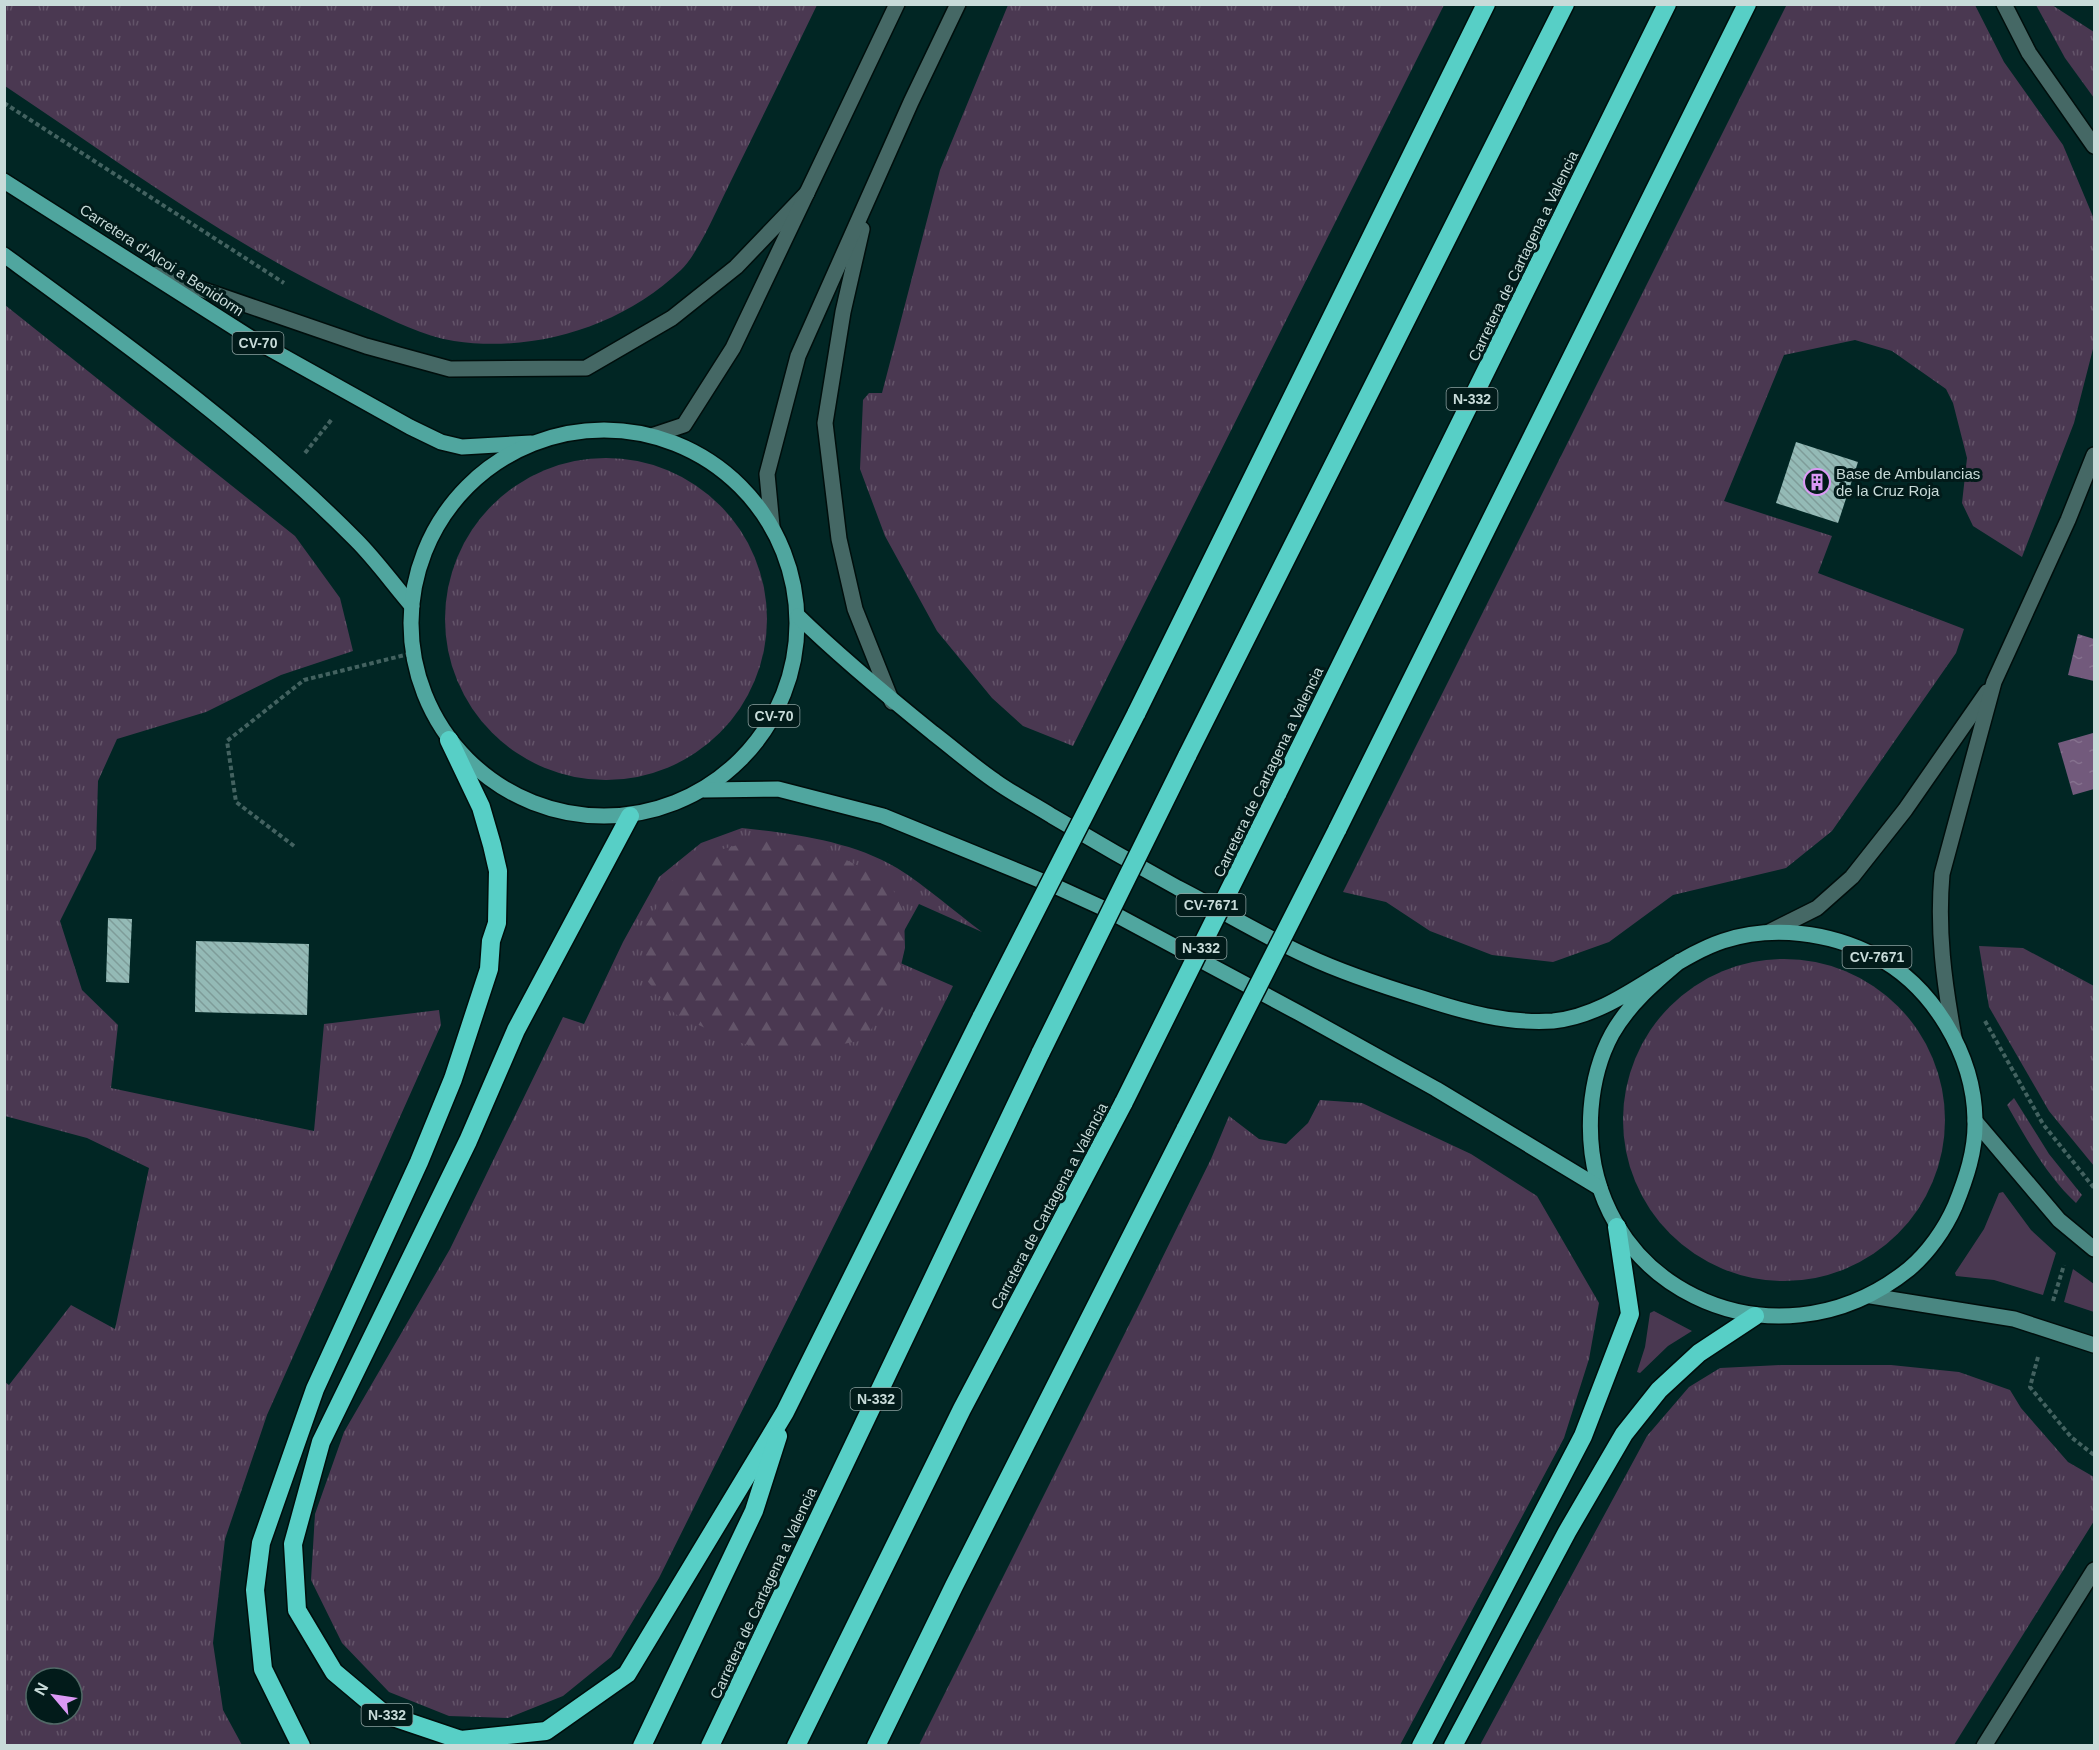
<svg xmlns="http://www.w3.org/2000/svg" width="2099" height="1750" font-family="Arial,sans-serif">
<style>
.grass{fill:url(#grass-tufts);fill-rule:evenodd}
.forest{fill:url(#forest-firs)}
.green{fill:#4a3851}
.water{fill:url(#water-ripples)}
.building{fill:url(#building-back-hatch)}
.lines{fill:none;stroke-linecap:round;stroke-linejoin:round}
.lane-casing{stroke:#000e0c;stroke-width:18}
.street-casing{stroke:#000e0c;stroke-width:18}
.secondary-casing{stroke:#000e0c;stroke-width:18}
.primary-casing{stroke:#000e0c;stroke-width:18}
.highway-casing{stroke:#000e0c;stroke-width:21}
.path{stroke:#436260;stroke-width:4;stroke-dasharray:4.5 3;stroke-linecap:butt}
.lane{stroke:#456865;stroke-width:15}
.street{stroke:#456865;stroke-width:15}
.secondary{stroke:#4a8782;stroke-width:15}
.primary{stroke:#50a69f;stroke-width:15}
.highway{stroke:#57cfc6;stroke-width:18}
.highway-bridge-casing{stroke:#000e0c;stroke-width:21;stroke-linecap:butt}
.highway-bridge{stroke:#57cfc6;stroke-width:18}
.labels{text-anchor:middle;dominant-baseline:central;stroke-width:6;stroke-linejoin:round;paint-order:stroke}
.shield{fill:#021b1a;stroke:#8da1a0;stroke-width:1.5}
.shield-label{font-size:14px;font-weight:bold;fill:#c8dbd9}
.street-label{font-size:15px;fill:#c8dbd9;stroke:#021b1a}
.poi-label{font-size:15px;fill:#c8dbd9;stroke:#021b1a;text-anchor:start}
</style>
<defs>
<pattern id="grass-tufts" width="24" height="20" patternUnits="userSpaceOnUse" patternTransform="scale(1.5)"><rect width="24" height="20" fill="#4a3851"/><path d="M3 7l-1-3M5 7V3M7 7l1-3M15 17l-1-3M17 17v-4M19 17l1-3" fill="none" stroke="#635469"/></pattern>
<pattern id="forest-firs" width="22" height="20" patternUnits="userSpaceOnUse" patternTransform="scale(1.5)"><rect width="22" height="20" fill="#4a3851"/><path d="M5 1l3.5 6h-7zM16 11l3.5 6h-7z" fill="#635469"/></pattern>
<pattern id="water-ripples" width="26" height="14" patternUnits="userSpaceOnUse" patternTransform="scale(1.5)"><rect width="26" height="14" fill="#725a7c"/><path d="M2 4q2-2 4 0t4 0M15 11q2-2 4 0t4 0" fill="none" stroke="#85718e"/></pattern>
<pattern id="building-back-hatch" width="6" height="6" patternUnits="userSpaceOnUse" patternTransform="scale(1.5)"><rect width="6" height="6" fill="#94bab6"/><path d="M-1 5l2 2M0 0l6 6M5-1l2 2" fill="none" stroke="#7e9c99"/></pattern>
</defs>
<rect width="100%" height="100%" fill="#012624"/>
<g class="grass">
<polygon points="1787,4 1975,5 2004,62 2063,145 2094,219 2094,345 2074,423 2022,557 1973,526 1962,503 1967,458 1953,403 1946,389 1892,351 1855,340 1784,355 1724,501 1832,536 1818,573 1964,629 1956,653 1832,831 1786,868 1673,895 1609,942 1553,962 1492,955 1430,931 1386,902 1343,892"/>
<path d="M4,5L5,4L817,5C788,65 758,126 728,187C717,209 698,254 681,270C621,327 534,353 454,341C423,336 392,320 364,307C236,249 122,164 5,86Z"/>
<polygon points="1008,5 1444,5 1073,746 1023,726 992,698 937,631 885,536 860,469 863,400 869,393 882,393 940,170"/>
<polygon points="2036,5 2052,5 2094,32 2094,98 2065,58"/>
<path d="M5,305L295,536L340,598L353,651L281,675L206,712L117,739L98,781L96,849L60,921L82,990L118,1025L111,1088L314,1131L324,1024L439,1010L441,1025L267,1415L225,1539L213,1643L223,1710L242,1745H5V1382L9,1385L71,1305L115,1329L149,1168L87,1138L5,1116ZM36,1678H72V1714H36Z"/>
<circle cx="606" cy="619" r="161"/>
<path d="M742,828C794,834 851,841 897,868C926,886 955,912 982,932L919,904L889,958L953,986L659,1578L611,1657L563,1696L508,1718L449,1716L389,1692L342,1643L311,1580L315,1514L344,1432L450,1249L563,1017L584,1024L623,942L659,877L701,843Z"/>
<polygon points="1979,946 2023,948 2094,986 2094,1166 2049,1111 1989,1007"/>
<circle cx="1784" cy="1120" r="161"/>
<path d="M2014,1098L2049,1154L2082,1195L2076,1203C2047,1176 2027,1140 2007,1105Z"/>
<polygon points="1320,1100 1362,1103 1471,1154 1537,1196 1599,1303 1589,1359 1564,1438 1400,1745 919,1745 1145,1293 1211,1159 1229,1116 1259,1139 1286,1144 1308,1123"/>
<polygon points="1781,1365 1891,1365 1959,1372 2010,1390 2021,1408 2068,1462 2094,1477 2094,1521 1954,1745 1480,1745 1647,1436 1689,1387 1720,1368"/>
</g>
<polygon class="forest" points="760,839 824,849 889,881 904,913 905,948 896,987 865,1040 782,1055 731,1040 675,1014 644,977 645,927 673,880 708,853"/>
<g class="green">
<polygon points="2003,1192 2031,1230 2056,1253 2043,1295 1994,1280 1956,1276 1955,1273 1984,1229 1999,1193"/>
<polygon points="2073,1269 2094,1284 2094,1312 2064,1302"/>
<polygon points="1654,1311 1692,1331 1668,1346 1640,1373 1637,1372 1645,1347 1650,1313"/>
</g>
<g class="water">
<polygon points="2078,634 2094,639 2094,681 2068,675"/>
<polygon points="2093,733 2094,789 2073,795 2058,743"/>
</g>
<g class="building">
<polygon points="1796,442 1858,462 1838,523 1776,503"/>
<polygon points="108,918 132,919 129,983 106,982"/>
<polygon points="196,941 309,944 307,1015 195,1012"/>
</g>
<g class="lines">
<defs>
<g id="lane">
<polyline points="862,229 843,312 825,423 839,539 855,609 892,702"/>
<polyline points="157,274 366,346 450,369 586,368 672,318 736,267 807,193"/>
<polyline points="654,435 684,425 733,348 897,4"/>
<polyline points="772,526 767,474 798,356 911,102 958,4"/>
</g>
<g id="street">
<polyline points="2004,4 2029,53 2094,146"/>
<polyline points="1769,932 1817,908 1852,877 1905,810 1987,692"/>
<path d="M1954,1037C1944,982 1937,930 1942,874L1994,682L2068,520L2094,455"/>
<polyline points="1984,1746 2094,1570"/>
</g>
<g id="secondary">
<polyline points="1975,1121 2059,1220 2094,1249"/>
<polyline points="1871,1296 2014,1319 2094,1345"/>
</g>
<g id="primary">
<polyline points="4,181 254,340 410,427 441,442 462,447 531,443"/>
<path d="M4,255C126,344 250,433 356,540C376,560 393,584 412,606"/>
<circle cx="604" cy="623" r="193"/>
<path d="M798,616C841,658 886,695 933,733C954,749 973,766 995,781C1013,794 1033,804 1052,816C1094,841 1136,865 1178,888C1221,910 1263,936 1307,956C1343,973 1383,986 1422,998C1465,1012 1507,1024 1553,1021C1591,1017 1622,997 1654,977C1676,964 1699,949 1723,941C1772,925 1830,932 1875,956C1933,986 1974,1055 1975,1120C1976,1150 1966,1179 1955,1206C1945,1229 1928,1253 1909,1269C1774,1378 1578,1286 1591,1109C1593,1084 1600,1056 1612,1034C1629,1004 1654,983 1680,961"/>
<polyline points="704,790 778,789 883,816 1059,888 1105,909 1299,1013 1436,1089 1600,1188"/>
</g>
<g id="highway">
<polyline points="1136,714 1486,4"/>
<polyline points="1187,756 1565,4"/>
<polyline points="1277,794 1667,4"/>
<polyline points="630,816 516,1030 468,1141 321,1442 293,1544 297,1610 334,1672 384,1714 461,1740 546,1731 627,1674 785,1412 982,1016"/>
<polyline points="1337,830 1747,4"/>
<polyline points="301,1746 263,1669 255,1590 261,1543 315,1389 419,1162 453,1079 489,969 491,941 497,923 498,871 492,845 481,807 449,740"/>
<polyline points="642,1746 754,1511 778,1436"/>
<polyline points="710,1746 1041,1052"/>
<polyline points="796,1746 962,1409 1124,1102"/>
<polyline points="876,1746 954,1586 1186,1128"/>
<polyline points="1421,1746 1583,1436 1630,1314 1617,1227"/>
<polyline points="1453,1746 1567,1532 1624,1434 1659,1390 1699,1353 1755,1316"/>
</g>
</defs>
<use href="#lane" class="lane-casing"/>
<use href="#street" class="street-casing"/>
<use href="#secondary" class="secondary-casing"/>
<use href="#primary" class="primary-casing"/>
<use href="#highway" class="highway-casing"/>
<g class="path">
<polyline points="4,103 284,283"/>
<polyline points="305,453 332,419"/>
<polyline points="294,846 236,802 227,741 304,680 413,653"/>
<polyline points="1985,1021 2043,1124 2094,1188"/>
<polyline points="2053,1301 2064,1265"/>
<polyline points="2038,1357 2030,1387 2071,1437 2094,1455"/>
</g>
<use href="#lane" class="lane"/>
<use href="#street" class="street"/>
<use href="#secondary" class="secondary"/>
<use href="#primary" class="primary"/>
<use href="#highway" class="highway"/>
<defs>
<g id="highway-bridge">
<polyline points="982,1016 1136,714"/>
<polyline points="1041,1052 1187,756"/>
<polyline points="1124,1102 1277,794"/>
<polyline points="1186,1128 1337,830"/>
</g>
</defs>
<use href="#highway-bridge" class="highway-bridge-casing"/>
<use href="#highway-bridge" class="highway-bridge"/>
</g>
<defs>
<symbol id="building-ring" viewBox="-11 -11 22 22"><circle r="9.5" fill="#021b1a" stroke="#db99f5" stroke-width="1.5"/><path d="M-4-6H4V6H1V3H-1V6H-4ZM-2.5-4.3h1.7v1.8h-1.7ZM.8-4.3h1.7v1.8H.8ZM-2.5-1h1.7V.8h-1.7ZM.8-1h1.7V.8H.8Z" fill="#db99f5"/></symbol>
</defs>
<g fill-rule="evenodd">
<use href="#building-ring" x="1802" y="467" width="30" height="30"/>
</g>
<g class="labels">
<g class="shield">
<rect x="232.5" y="332" width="51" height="22" rx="4.5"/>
<rect x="1446.5" y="388" width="51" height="22" rx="4.5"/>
<rect x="748.5" y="705" width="51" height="22" rx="4.5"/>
<rect x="1176.5" y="894" width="69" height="22" rx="4.5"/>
<rect x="1175.5" y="937" width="51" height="22" rx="4.5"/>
<rect x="1842.5" y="946" width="69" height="22" rx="4.5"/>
<rect x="850.5" y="1388" width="51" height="22" rx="4.5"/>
<rect x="361.5" y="1704" width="51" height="22" rx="4.5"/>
</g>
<g class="shield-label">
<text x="258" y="343">CV-70</text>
<text x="1472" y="399">N-332</text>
<text x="774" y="716">CV-70</text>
<text x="1211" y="905">CV-7671</text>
<text x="1201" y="948">N-332</text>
<text x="1877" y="957">CV-7671</text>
<text x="876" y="1399">N-332</text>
<text x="387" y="1715">N-332</text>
</g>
<g class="street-label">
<text transform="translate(1523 256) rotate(-64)">Carretera de Cartagena a Valencia</text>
<text transform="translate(162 260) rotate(33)">Carretera d'Alcoi a Benidorm</text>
<text transform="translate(1268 772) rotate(-64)">Carretera de Cartagena a Valencia</text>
<text transform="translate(1049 1206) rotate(-62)">Carretera de Cartagena a Valencia</text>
<text transform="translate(763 1593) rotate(-65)">Carretera de Cartagena a Valencia</text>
</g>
<g class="poi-label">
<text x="1836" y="473">Base de Ambulancias<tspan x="1836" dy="17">de la Cruz Roja</tspan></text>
</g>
</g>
<rect width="2099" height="1750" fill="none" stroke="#c8dbd9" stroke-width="12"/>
<g transform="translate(54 1696) rotate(299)"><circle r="28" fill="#021b1a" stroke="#516866" stroke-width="1.5"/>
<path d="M0-4.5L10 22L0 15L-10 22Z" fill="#db99f5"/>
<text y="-9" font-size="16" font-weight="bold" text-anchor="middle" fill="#c8dbd9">N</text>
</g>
</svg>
